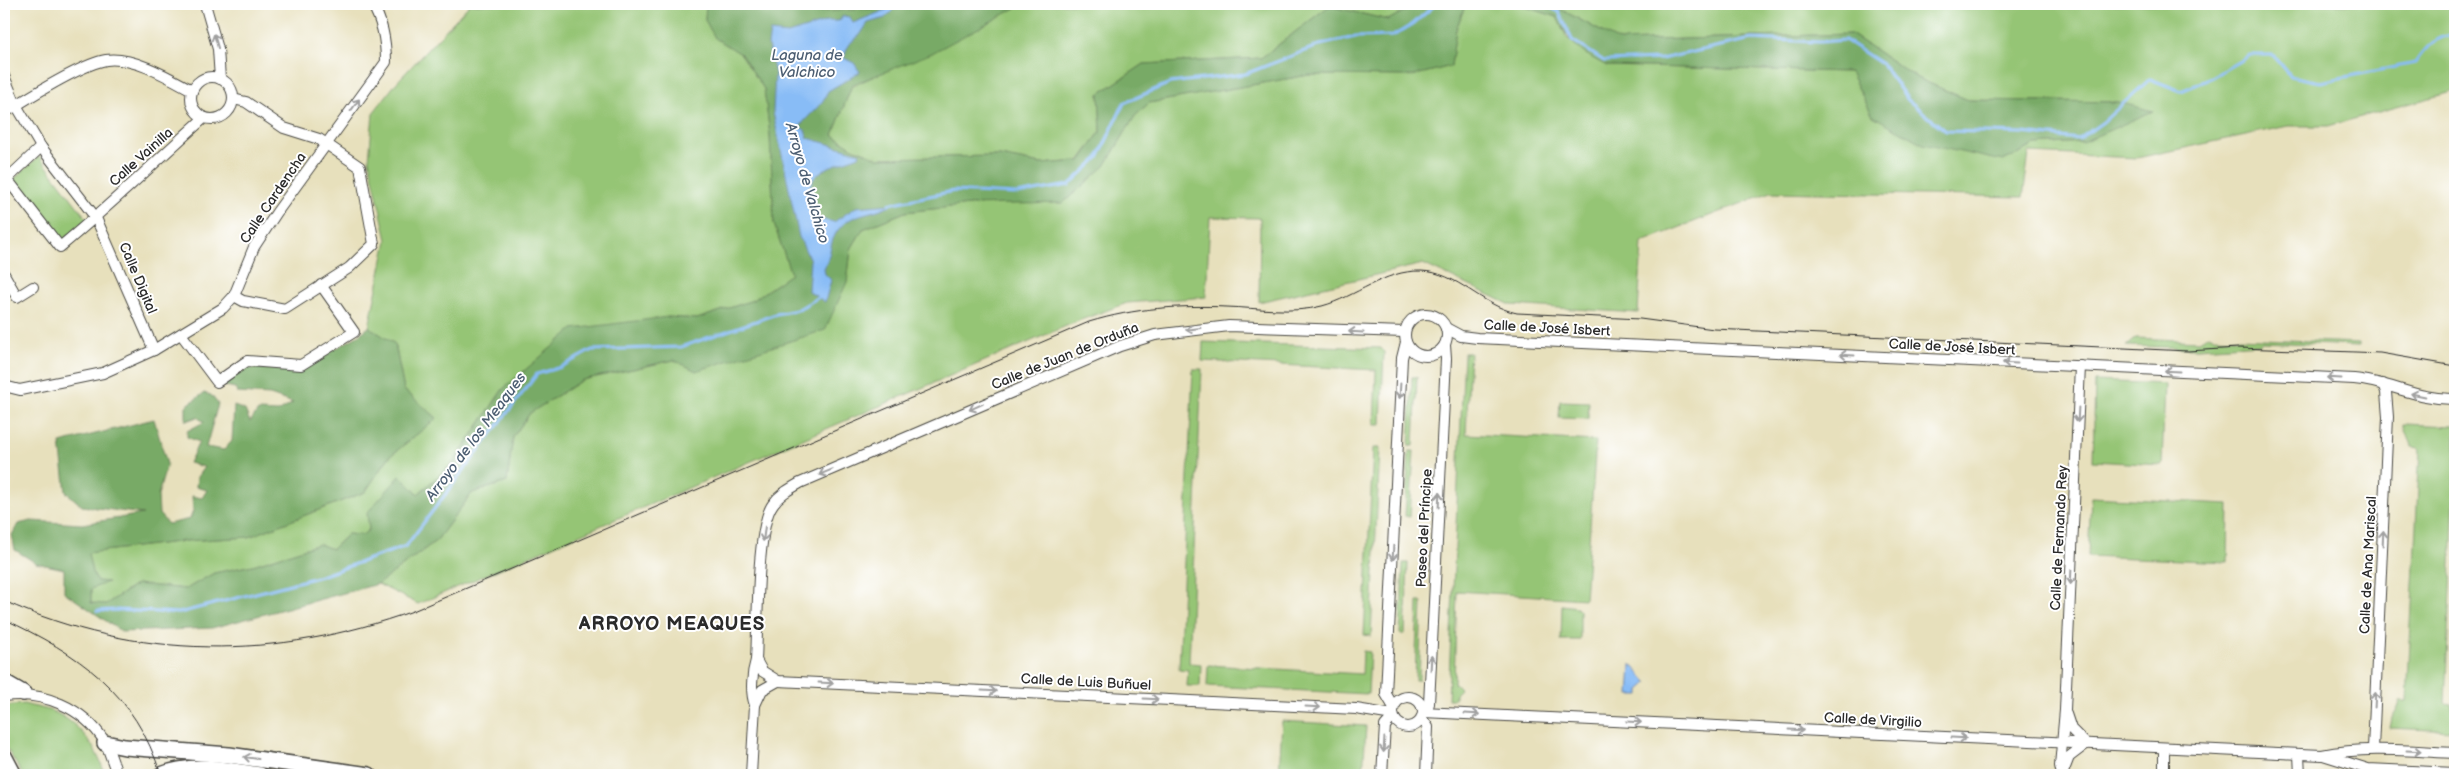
<svg xmlns="http://www.w3.org/2000/svg" width="2459" height="779" font-family="'Balsamiq Sans',sans-serif">
<style>
.green{fill:#95c574;stroke:#607850}
.forest{fill:#78aa66;stroke:#526a48}
.water{fill:#88bcf6;stroke:#5a7490}
.lines{fill:none;stroke-linecap:round;stroke-linejoin:round}
.stream{stroke:#88bcf6;stroke-width:3}
.minor-casing{stroke:#474641;stroke-width:12}
.highway-casing{stroke:#474641;stroke-width:18}
.minor{stroke:#fff;stroke-width:10}
.highway{stroke:#fff;stroke-width:15}
.tram{stroke:#2b2b2b;stroke-width:1}
.oneway{stroke:#a0a0a0}
.labels{text-anchor:middle;dominant-baseline:central;stroke-width:4;stroke-linejoin:round;paint-order:stroke}
.street-label{font-size:14px;fill:#2b2b2b;stroke:#fff}
.water-label{font-size:15px;font-style:italic;fill:#4c5e72;stroke:#fff}
.district-label{font-size:19px;font-weight:bold;letter-spacing:1px;fill:#2b2b2b;stroke:#fff}
</style>
<rect width="100%" height="100%" fill="#fff"/>
<filter id="ink" filterUnits="userSpaceOnUse"><feTurbulence type="fractalNoise" baseFrequency=".02" numOctaves="2"/><feDisplacementMap in="SourceGraphic" scale="10" xChannelSelector="R" yChannelSelector="G"/><feConvolveMatrix kernelMatrix="1 2 1 2 8 2 1 2 1" color-interpolation-filters="sRGB"/></filter>
<filter id="wash" filterUnits="userSpaceOnUse"><feTurbulence type="fractalNoise" baseFrequency=".0096" numOctaves="4" result="noise"/><feDisplacementMap in="SourceGraphic" scale="20" xChannelSelector="R" yChannelSelector="G"/><feGaussianBlur stdDeviation="1.12" result="paint"/><feColorMatrix in="noise" values="0 0 0 0 0 0 0 0 0 0 0 0 0 0 0 0 0 1.4 0 .05"/><feComposite in="paint" operator="in"/></filter>
<g filter="url(#wash)">
<rect width="100%" height="100%" fill="#e7e0bc"/>
<g class="green">
<polygon points="470,4 706,4 705,20 715,37 741,54 764,89 770,135 774,224 791,274 753,300 697,319 668,317 503,389 454,462 418,494 400,476 369,529 362,536 348,534 332,549 319,544 253,565 214,573 186,589 137,584 106,604 91,603 91,589 106,582 97,581 92,572 87,553 185,541 249,537 365,492 389,457 437,418 404,390 395,344 369,327 387,240 369,160 373,113 397,82"/>
<polygon points="752,4 895,4 883,8 802,13 773,6"/>
<polygon points="1023,4 1418,4 1388,20 1329,6 1261,58 1144,64 1099,94 1101,131 1079,161 1041,164 999,156 878,158 853,148 833,135 851,87"/>
<polygon points="1466,4 1517,4 1557,17 1567,38 1607,66 1850,72 1873,116 2003,161 2035,145 2083,142 2118,102 1968,100 1917,78 1851,34 1619,41 1551,4 2455,4 2455,91 2328,126 2288,126 2137,158 2029,153 2023,197 1771,192 1642,242 1638,313 1511,305 1423,264 1259,302 1260,218 1210,217 1206,297 1127,303 1078,321 418,604 378,584 437,540 472,493 507,482 513,437 530,413 582,380 674,360 847,282 851,249 863,229 905,212 969,205 1105,166 1135,116 1149,103 1309,75 1412,76 1451,66 1456,29"/>
<polygon points="39,156 87,219 62,241 12,181"/>
<polygon points="2209,335 2213,337 2359,343 2359,346 2262,342 2261,344 2197,348 2126,346 2136,338 2199,341"/>
<polygon points="1203,342 1381,348 1384,352 1381,425 1374,425 1376,370 1202,361"/>
<polygon points="1464,353 1470,353 1466,434 1596,441 1585,599 1457,591 1454,683 1460,689 1455,694 1455,699 1448,699"/>
<polygon points="1193,369 1202,369 1189,663 1201,664 1200,686 1187,686 1188,670 1179,669"/>
<polygon points="1412,377 1417,377 1414,446 1409,446"/>
<polygon points="2095,381 2165,384 2162,465 2093,461"/>
<polygon points="1560,401 1589,402 1588,419 1559,418"/>
<path d="M2404,424L2455,426V474L2445,703L2451,704L2455,718V731L2389,728C2390,717 2398,713 2400,701H2407L2420,448L2412,447C2411,438 2403,432 2404,424Z"/>
<polygon points="1373,448 1380,448 1371,636 1364,635"/>
<polygon points="1409,451 1414,451 1410,517 1405,516"/>
<polygon points="2091,497 2229,504 2228,562 2088,556"/>
<polygon points="1403,563 1408,563 1405,634 1400,634"/>
<polygon points="1418,602 1422,602 1419,680 1415,680"/>
<polygon points="1562,605 1577,607 1580,610 1580,640 1561,640"/>
<polygon points="1363,651 1370,652 1368,694 1207,686 1208,665 1362,674"/>
<path d="M24,704C33,707 45,708 54,712C81,724 97,748 105,775H23L4,744V706Z"/>
<polygon points="1282,721 1366,726 1363,775 1279,775"/>
</g>
<g class="forest">
<polygon points="706,4 773,6 802,13 883,8 895,4 1023,4 932,53 852,85 833,135 853,148 878,158 1000,156 1041,164 1080,161 1101,131 1099,94 1144,64 1261,58 1329,6 1388,20 1418,4 1466,4 1456,29 1451,66 1412,76 1309,75 1149,103 1135,116 1105,166 1063,203 969,205 905,212 863,229 851,249 847,282 825,330 696,371 674,360 582,380 530,413 513,437 507,482 472,493 437,540 378,584 212,628 122,632 64,592 64,569 36,563 15,550 12,535 18,524 31,521 82,524 143,514 82,506 66,492 60,443 154,419 167,464 158,495 159,514 168,524 190,519 193,511 192,496 202,498 207,490 196,487 197,477 204,467 189,463 199,442 187,437 187,431 204,422 197,417 186,421 186,406 204,393 211,395 218,404 206,447 224,450 232,441 234,406 245,410 250,422 258,411 278,412 293,403 270,395 237,393 235,388 221,385 247,368 299,369 356,337 369,327 395,344 404,390 437,418 389,457 365,492 249,537 185,541 88,553 92,572 97,581 108,582 91,589 91,603 106,604 137,584 186,589 214,573 253,565 319,544 332,549 348,534 362,535 369,530 367,513 400,476 418,494 454,462 503,389 573,329 668,317 697,319 753,300 791,274 774,224 770,135 764,89 741,54 715,38 705,20"/>
<path d="M1517,4H1551L1619,41L1851,34L1917,78L1968,100L2118,102L2153,111L2083,142L2035,145L2003,161L1923,144L1873,116L1850,72L1607,66C1579,52 1571,45 1557,17Z"/>
</g>
<g class="water">
<path d="M898,5L885,18L868,23L860,35L848,45L844,58L854,63L860,72L828,91C822,107 809,113 800,127L805,130L808,138L860,153L859,156C841,164 814,166 809,190L816,203L814,210L816,218L834,222L856,207L892,204C871,216 848,211 835,235C829,246 831,257 824,268L825,274L831,280L825,302L808,291L810,260L799,237L773,112L775,73L768,45L770,32L788,34L828,21H839L843,16L850,17L853,23Z"/>
<polygon points="1631,664 1648,683 1640,690 1640,695 1629,695"/>
</g>
<g class="lines">
<g class="stream">
<path d="M1543,4L1559,12L1572,40L1604,61L1661,59L1752,39L1819,42L1845,40L1882,64L1908,100L1946,131L2022,133L2079,139L2103,122L2150,79L2181,91L2205,81L2250,55H2273L2291,76L2320,82L2415,63C2425,48 2437,35 2455,35"/>
<polyline points="894,7 901,4"/>
<polyline points="889,204 954,191 1017,194 1069,185 1098,158 1124,103 1170,83 1245,74 1320,45 1355,37 1393,36 1413,24 1436,4"/>
<polyline points="97,611 115,610 179,613 321,576 406,546 537,374 561,367 592,350 681,347 776,314 797,310 819,297 819,294"/>
</g>
</g>
</g>
<g filter="url(#ink)">
<g class="lines">
<defs>
<g id="minor">
<polyline points="205,4 218,49 220,79"/>
<polyline points="4,76 16,105 41,147 96,218 154,350"/>
<circle cx="212" cy="98" r="21"/>
<polyline points="233,99 246,102 284,128 319,139 360,167 374,244 349,268 285,309 243,301 234,296"/>
<path d="M4,113C26,99 82,64 106,60C133,56 170,78 192,90"/>
<path d="M41,147L7,179L60,247C110,206 156,161 204,118"/>
<polyline points="4,274 17,297 33,287"/>
<circle cx="1426" cy="335" r="21"/>
<path d="M1446,328L1461,336L1477,338L2354,379C2390,382 2418,400 2455,399"/>
<polyline points="181,334 217,382 247,361 301,365 354,332 321,285"/>
<path d="M4,386L20,390L103,373L154,350L223,308L234,296L254,247L277,212L386,62C386,41 383,22 372,4"/>
<polyline points="756,660 762,671 778,681 1356,709 1393,715"/>
<path d="M4,696C43,691 83,707 105,742C110,752 113,765 118,775"/>
<circle cx="1408" cy="712" r="15"/>
<polyline points="755,705 762,690 778,681"/>
<polyline points="1393,706 1386,694 1402,358 1406,342"/>
<polyline points="1422,708 1429,704 1446,359 1445,345"/>
<path d="M1423,712L2322,755C2366,746 2410,751 2455,753"/>
<polyline points="1421,718 1428,727 1426,775"/>
<polyline points="2373,749 2388,417 2386,392 2383,384"/>
<polyline points="2299,754 2300,775"/>
<polyline points="2323,755 2368,769 2455,773"/>
<path d="M751,775L755,705C750,692 752,673 756,660C758,628 756,526 773,504C780,494 790,489 800,483L1120,346L1155,335L1229,326L1404,332"/>
<polyline points="1382,775 1385,726 1393,717"/>
<polyline points="2062,775 2060,766 2065,710 2080,366"/>
<polyline points="2062,775 2069,757 2086,744 2071,729 2066,714"/>
<polyline points="2164,775 2164,748"/>
</g>
<g id="highway">
<polyline points="4,682 23,693"/>
<polyline points="105,743 125,747 229,755 369,775"/>
<polyline points="4,756 14,775"/>
<path d="M161,775C193,762 226,770 260,775"/>
</g>
</defs>
<use href="#minor" class="minor-casing"/>
<use href="#highway" class="highway-casing"/>
<use href="#minor" class="minor"/>
<use href="#highway" class="highway"/>
<g class="tram">
<path d="M4,601C138,661 277,660 413,611L1089,322C1135,308 1179,305 1227,307C1258,308 1292,314 1322,306C1356,297 1384,270 1421,271C1458,272 1481,306 1517,313L1640,319L1714,329L2188,351L2238,348L2356,352L2380,353L2455,366"/>
<path d="M4,619C79,654 135,692 161,775"/>
</g>
</g>
<defs><path id="oneway-shaft" d="M-6 0H5M1.5-3L5.5 0L1.5 3" fill="none" stroke-width="1.6" stroke-linecap="round" stroke-linejoin="round" transform="scale(1.25)"/></defs>
<g class="oneway">
<use href="#oneway-shaft" transform="translate(216 41) rotate(-106)"/>
<use href="#oneway-shaft" transform="translate(355 105) rotate(-54)"/>
<use href="#oneway-shaft" transform="translate(1193 329) rotate(173)"/>
<use href="#oneway-shaft" transform="translate(1356 332) rotate(-177)"/>
<use href="#oneway-shaft" transform="translate(1847 355) rotate(-177)"/>
<use href="#oneway-shaft" transform="translate(2010 363) rotate(-177)"/>
<use href="#oneway-shaft" transform="translate(2172 371) rotate(-177)"/>
<use href="#oneway-shaft" transform="translate(2334 378) rotate(-177)"/>
<use href="#oneway-shaft" transform="translate(1400 391) rotate(93)"/>
<use href="#oneway-shaft" transform="translate(2418 395) rotate(-168)"/>
<use href="#oneway-shaft" transform="translate(976 407) rotate(156)"/>
<use href="#oneway-shaft" transform="translate(2078 415) rotate(93)"/>
<use href="#oneway-shaft" transform="translate(826 472) rotate(158)"/>
<use href="#oneway-shaft" transform="translate(1439 500) rotate(-87)"/>
<use href="#oneway-shaft" transform="translate(764 534) rotate(97)"/>
<use href="#oneway-shaft" transform="translate(2383 538) rotate(-87)"/>
<use href="#oneway-shaft" transform="translate(1393 553) rotate(93)"/>
<use href="#oneway-shaft" transform="translate(2071 577) rotate(93)"/>
<use href="#oneway-shaft" transform="translate(1431 663) rotate(-87)"/>
<use href="#oneway-shaft" transform="translate(826 683) rotate(3)"/>
<use href="#oneway-shaft" transform="translate(989 691) rotate(3)"/>
<use href="#oneway-shaft" transform="translate(1151 699) rotate(3)"/>
<use href="#oneway-shaft" transform="translate(2375 700) rotate(-87)"/>
<use href="#oneway-shaft" transform="translate(1313 707) rotate(3)"/>
<use href="#oneway-shaft" transform="translate(1472 714) rotate(3)"/>
<use href="#oneway-shaft" transform="translate(1634 722) rotate(3)"/>
<use href="#oneway-shaft" transform="translate(1796 730) rotate(3)"/>
<use href="#oneway-shaft" transform="translate(1959 738) rotate(3)"/>
<use href="#oneway-shaft" transform="translate(1384 745) rotate(93)"/>
<use href="#oneway-shaft" transform="translate(2414 751) rotate(3)"/>
<use href="#oneway-shaft" transform="translate(251 758) rotate(-172)"/>
</g>
</g>
<g class="labels">
<g class="street-label">
<text transform="translate(141 157) rotate(-42)">Calle Vainilla</text>
<text transform="translate(273 198) rotate(-56)">Calle Cardencha</text>
<text transform="translate(138 278) rotate(67)">Calle Digital</text>
<text transform="translate(1547 328) rotate(3)">Calle de José Isbert</text>
<text transform="translate(1952 347) rotate(3)">Calle de José Isbert</text>
<text transform="translate(1065 356) rotate(-22)">Calle de Juan de Orduña</text>
<text transform="translate(1424 528) rotate(-87)">Paseo del Príncipe</text>
<text transform="translate(2059 538) rotate(-87)">Calle de Fernando Rey</text>
<text transform="translate(2368 565) rotate(-87)">Calle de Ana Mariscal</text>
<text transform="translate(1086 682) rotate(3)">Calle de Luis Buñuel</text>
<text transform="translate(1873 720) rotate(3)">Calle de Virgilio</text>
</g>
<g class="water-label">
<text x="807" y="55">Laguna de<tspan x="807" dy="17">Valchico</tspan></text>
<text transform="translate(807 183) rotate(74)">Arroyo de Valchico</text>
<text transform="translate(476 437) rotate(-53)">Arroyo de los Meaques</text>
</g>
<g class="district-label">
<text x="672" y="624">ARROYO MEAQUES</text>
</g>
</g>
<rect width="2459" height="779" fill="none" stroke="#fff" stroke-width="20"/>
</svg>
